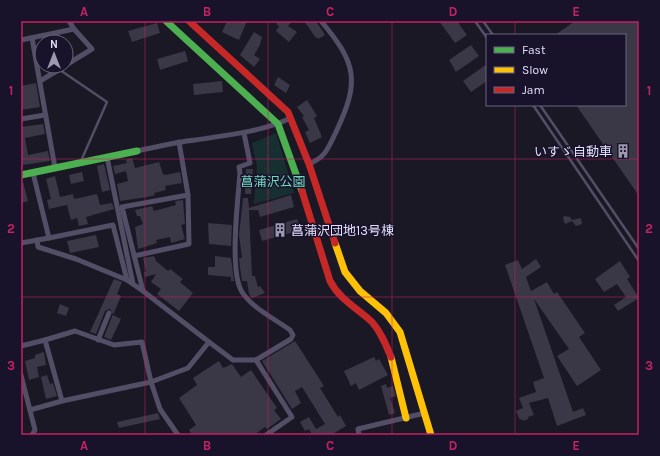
<svg xmlns="http://www.w3.org/2000/svg" width="660" height="456" font-family="Karla,'Noto Sans JP',sans-serif">
<style>
.park{fill:#182f31}
.building{fill:#3a3746}
.lines{fill:none;stroke-linecap:round;stroke-linejoin:round}
.lane{stroke:#514e65;stroke-width:2.5}
.street{stroke:#514e65;stroke-width:5}
.fast{stroke:#4caf50;stroke-width:7}
.slow{stroke:#ffc107;stroke-width:7}
.jam{stroke:#c62828;stroke-width:7}
.grid{fill:none;stroke:#c42263;stroke-width:1;stroke-opacity:0.55}
.labels{text-anchor:middle;dominant-baseline:central;stroke-width:3;stroke-linejoin:round;paint-order:stroke}
.poi-label{font-size:13px;fill:#e3dffc;stroke:#18132a;text-anchor:end}
.park-label{font-size:13px;fill:#6fd8c0;stroke:#18132a}
.neatline{fill:none;stroke:#c42263;stroke-width:1.5}
.grid-label{font-size:13px;text-anchor:middle;font-weight:bold;fill:#c42263}
</style>
<rect width="100%" height="100%" fill="#1b1825"/>
<polygon class="park" points="276,133 294,193 254,204 257,166 252,143"/>
<g class="building">
<polygon points="227,21 247,21 239,40 222,32"/>
<polygon points="279,21 292,21 288,26 297,32 289,42 276,31 279,26 276,24"/>
<polygon points="304,21 316,21 325,35 318,39 317,37 316,38"/>
<polygon points="439,21 457,21 467,35 455,43"/>
<polygon points="575,21 639,21 639,196 576,105 625,105 625,35 555,35"/>
<polygon points="157,23 160,33 132,42 128,31"/>
<polygon points="254,32 262,37 260,45 254,55 260,59 254,67 240,55"/>
<polygon points="471,45 479,56 456,72 449,60"/>
<polygon points="185,51 188,61 160,70 157,59"/>
<polygon points="487,64 487,81 471,92 463,81"/>
<polygon points="278,77 290,85 286,93 274,85"/>
<polygon points="222,81 223,92 194,95 193,84"/>
<polygon points="36,83 40,107 21,110 21,86"/>
<polygon points="307,100 317,116 314,118 322,137 310,143 305,132 309,130 302,117 304,116 297,107"/>
<polygon points="43,124 45,134 25,138 26,144 28,155 48,151 50,161 23,165 21,155 21,127"/>
<polygon points="132,158 135,168 159,162 163,174 165,175 180,172 182,183 165,186 166,190 154,193 155,195 148,197 120,201 117,184 128,181 126,171 115,174 113,166 127,163 126,160"/>
<polygon points="104,164 110,190 102,192 97,166"/>
<polygon points="246,169 253,169 251,194 245,194"/>
<polygon points="82,172 84,181 71,184 69,175"/>
<polygon points="55,176 60,197 73,194 74,199 97,194 100,205 112,203 114,209 86,217 88,224 79,226 77,218 71,220 67,205 49,209 47,200 51,199 46,179"/>
<polygon points="23,182 28,201 21,203 21,183"/>
<polygon points="291,195 294,207 260,217 258,210 249,210 252,276 255,276 258,287 260,286 265,293 252,298 249,294 247,281 242,281 240,268 239,258 242,258 239,235 243,198 248,198 249,208"/>
<polygon points="183,200 185,224 181,225 185,239 171,243 170,237 156,240 157,243 138,249 135,227 143,224 140,216 137,216 135,210 152,206 154,211 176,205 175,201"/>
<polygon points="564,216 570,217 572,220 581,218 582,224 576,226 572,221 565,224 563,219"/>
<polygon points="297,219 301,230 262,241 259,230"/>
<polygon points="208,223 232,225 231,246 209,244"/>
<polygon points="96,235 99,247 70,253 67,241"/>
<polygon points="154,256 156,261 168,271 170,269 183,279 180,282 193,293 179,311 157,294 161,289 151,282 156,274 145,277 144,272 146,272 143,258"/>
<polygon points="215,256 231,258 234,281 231,281 231,277 208,275 208,267 215,267"/>
<polygon points="536,259 541,267 526,277 531,291 547,282 554,294 557,292 585,333 579,337 601,370 577,386 557,356 569,349 534,299 573,412 583,408 586,415 557,426 548,398 529,403 534,415 528,417 528,419 523,421 522,419 520,420 516,411 523,408 519,398 536,392 533,382 544,378 505,265 518,260 522,269"/>
<polygon points="620,261 630,277 627,279 639,298 618,311 614,305 626,297 617,284 604,292 595,279"/>
<polygon points="114,279 122,282 117,294 121,296 113,315 121,319 111,340 104,337 113,314 110,309 105,311 96,334 90,332"/>
<polygon points="60,304 69,308 66,316 57,313"/>
<polygon points="295,341 324,386 320,388 338,417 340,415 346,426 331,435 312,435 309,429 305,431 300,422 309,417 316,429 325,424 302,387 295,391 301,403 292,409 262,361"/>
<polygon points="44,352 46,365 37,367 39,377 29,380 25,361 35,358 35,355"/>
<polygon points="374,357 376,361 379,359 388,375 359,390 356,383 351,386 344,371"/>
<polygon points="219,361 223,368 232,364 241,377 251,370 277,408 274,410 281,419 267,429 265,427 254,435 192,435 189,430 196,425 179,398 197,385 193,378"/>
<polygon points="47,375 50,384 53,383 57,396 46,399 41,377"/>
<polygon points="386,384 387,388 393,386 396,396 390,398 395,413 389,415 381,386"/>
<polygon points="158,413 160,419 119,428 117,422"/>
</g>
<g class="lines">
<g class="lane">
<polyline points="475,21 487,38"/>
<polyline points="483,21 493,35"/>
<polyline points="60,70 107,102 81,161"/>
<polyline points="533,105 639,261"/>
<polyline points="540,105 639,249"/>
</g>
<g class="street">
<polyline points="32,38 55,168"/>
<polyline points="21,40 74,29 69,21"/>
<polyline points="66,65 92,49 74,29"/>
<polyline points="40,81 65,66"/>
<polyline points="21,119 45,115"/>
<path d="M244,133L250,163L239,167L240,173C238,199 229,272 242,292C252,308 275,319 290,330L293,335L291,339L256,360L292,417L266,435"/>
<path d="M137,151C156,147 176,142 195,140C228,135 261,132 291,118"/>
<polyline points="107,157 133,284"/>
<path d="M309,164C326,157 328,148 336,132C360,81 357,64 321,21"/>
<polyline points="33,173 49,238 113,225 127,280 143,291 209,342 188,368 151,382 160,409 178,435"/>
<polyline points="37,240 38,247 76,259 127,280"/>
<polyline points="21,243 49,238"/>
<polyline points="134,256 189,244 188,195 179,142"/>
<polyline points="143,291 122,207 188,195"/>
<polyline points="45,340 75,331 114,345 142,342 151,382 62,401"/>
<polyline points="98,340 109,313"/>
<polyline points="209,342 233,360 256,360"/>
<polyline points="21,346 45,340 62,401 30,410"/>
<polyline points="21,375 35,430 32,435"/>
<polyline points="359,435 358,429 425,413"/>
</g>
<g class="fast">
<polyline points="166,21 278,124 302,191"/>
<polyline points="21,175 137,151"/>
</g>
<g class="slow">
<polyline points="335,243 345,272 360,291 386,313 400,332 431,435"/>
<polyline points="391,357 406,418"/>
</g>
<g class="jam">
<polyline points="189,21 288,112 309,164 335,243"/>
<path d="M302,191L330,281C340,300 357,308 372,322C381,332 386,345 391,357"/>
</g>
</g>
<path class="grid" d="M145,21V435M268,21V435M392,21V435M515,21V35M515,105V435M21,159H639M21,297H639"/>
<defs>
<symbol id="building-bare" viewBox="-9 -9 18 18"><path d="M-4-6H4V6H1V3H-1V6H-4ZM-2.5-4.3h1.7v1.8h-1.7ZM.8-4.3h1.7v1.8H.8ZM-2.5-1h1.7V.8h-1.7ZM.8-1h1.7V.8H.8Z" fill="#9d99b1" stroke="#18132a" stroke-width="2.5" paint-order="stroke"/></symbol>
</defs>
<g fill-rule="evenodd">
<use href="#building-bare" x="613" y="141" width="20" height="20"/>
<use href="#building-bare" x="270" y="220" width="20" height="20"/>
</g>
<g class="labels">
<g class="poi-label">
<text x="612" y="151">いすゞ自動車</text>
<text x="291" y="230" text-anchor="start">菖蒲沢団地13号棟</text>
</g>
<g class="park-label">
<text x="273" y="181">菖蒲沢公園</text>
</g>
</g>
<rect width="660" height="456" fill="none" stroke="#18132a" stroke-width="44"/>
<rect x="486" y="34" width="140" height="72" fill="#18132a" stroke="#69657e"/>
<rect x="494" y="47" width="20" height="6" fill="#4caf50" stroke="#69657e"/>
<text x="522" y="54" font-size="12" fill="#e3dffc">Fast</text>
<rect x="494" y="67" width="20" height="6" fill="#ffc107" stroke="#69657e"/>
<text x="522" y="74" font-size="12" fill="#e3dffc">Slow</text>
<rect x="494" y="87" width="20" height="6" fill="#c62828" stroke="#69657e"/>
<text x="522" y="94" font-size="12" fill="#e3dffc">Jam</text>
<g transform="translate(54 54)"><circle r="19" fill="#18132a" stroke="#69657e"/>
<path d="M0-3L7 15L0 10L-7 15Z" fill="#9d99b1"/>
<text y="-6" font-size="11" font-weight="bold" text-anchor="middle" fill="#e3dffc">N</text>
</g>
<rect x="22" y="22" width="616" height="412" class="neatline"/>
<g class="grid-label">
<text x="84" y="16">A</text>
<text x="207" y="16">B</text>
<text x="330" y="16">C</text>
<text x="453" y="16">D</text>
<text x="576" y="16">E</text>
<text x="11" y="95">1</text>
<text x="649" y="95">1</text>
<text x="11" y="233">2</text>
<text x="649" y="233">2</text>
<text x="11" y="370">3</text>
<text x="649" y="370">3</text>
<text x="84" y="450">A</text>
<text x="207" y="450">B</text>
<text x="330" y="450">C</text>
<text x="453" y="450">D</text>
<text x="576" y="450">E</text>
</g>
</svg>
